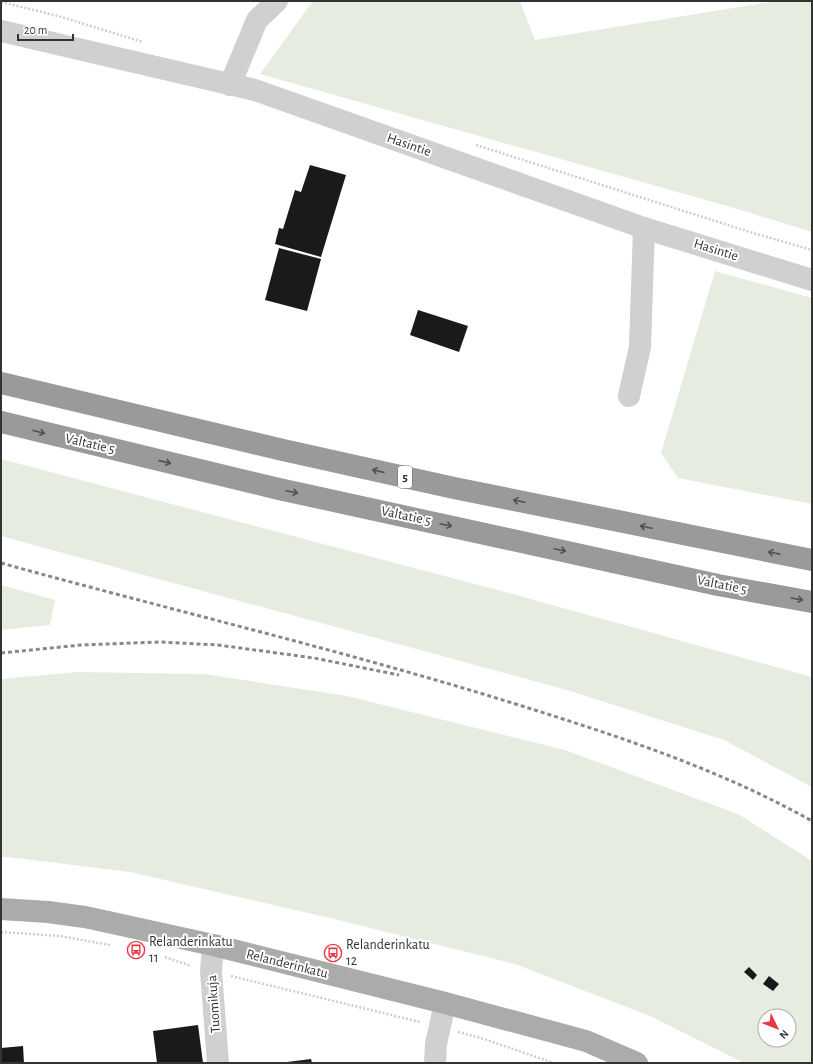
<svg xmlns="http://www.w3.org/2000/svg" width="813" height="1064" font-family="'Alegreya Sans',sans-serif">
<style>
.green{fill:#e6ecdf;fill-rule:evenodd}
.building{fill:#1a1a1a}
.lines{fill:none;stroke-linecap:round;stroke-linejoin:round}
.path{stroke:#cdcdcd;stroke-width:2.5;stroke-dasharray:2 2;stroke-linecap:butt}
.minor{stroke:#d0d0d0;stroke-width:22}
.major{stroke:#ababab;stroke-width:22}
.highway{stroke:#9a9a9a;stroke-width:22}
.rail{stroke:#888;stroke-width:3;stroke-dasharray:4 3;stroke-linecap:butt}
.oneway{stroke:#525252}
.labels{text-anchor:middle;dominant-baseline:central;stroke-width:4;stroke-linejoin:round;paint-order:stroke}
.shield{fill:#fff;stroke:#707070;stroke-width:1}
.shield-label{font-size:13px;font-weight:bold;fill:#333}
.street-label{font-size:14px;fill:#333;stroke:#fff}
.poi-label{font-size:14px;fill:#333;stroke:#fff;text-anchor:start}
</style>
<rect width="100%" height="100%" fill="#fff"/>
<g class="green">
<polygon points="313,1 520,1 535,40 777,1 812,1 812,232 734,208 260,74"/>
<polygon points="715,271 812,298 812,504 678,478 661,453"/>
<polygon points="1,459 505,592 812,677 812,787 724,740 567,690 1,536"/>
<polygon points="1,585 55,600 50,625 1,630"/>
<path d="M77,672L204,674L347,696L565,750L738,814L812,861V1063H744L650,1016L515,964L330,918L130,872L8,857H1V679ZM765,1016H789V1040H765Z"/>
</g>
<g class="building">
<polygon points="310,165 346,175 321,257 275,244 279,228 283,229 295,190 301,192"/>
<polygon points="279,248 321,259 307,311 265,300"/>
<polygon points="418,310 468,326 459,352 410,335"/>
<polygon points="749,967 757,975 753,980 744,972"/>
<polygon points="769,976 779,984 773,991 763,984"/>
<polygon points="198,1025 203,1063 157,1063 153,1031"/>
<polygon points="23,1046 24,1063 1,1063 1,1048"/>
<polygon points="311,1059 312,1063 287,1063 287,1062"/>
</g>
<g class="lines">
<g class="path">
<polyline points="1,2 58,16 143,42"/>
<polyline points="476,145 753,233 812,250"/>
<polyline points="1,932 60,936 110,945"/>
<polyline points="165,957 191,966"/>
<polyline points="231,976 420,1022"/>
<polyline points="458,1032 481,1038 554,1063"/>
</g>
<g class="minor">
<polyline points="1,31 255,90 644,228 812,280"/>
<polyline points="230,85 257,20 277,1"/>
<polyline points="629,396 640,347 644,228"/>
<polyline points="213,945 211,971 218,1063"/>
<polyline points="435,1063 436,1044 445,1003"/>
</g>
<polyline class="major" points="1,909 48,912 85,917 213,945 445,1003 586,1041 637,1063"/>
<g class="highway">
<polyline points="1,383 283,450 454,488 812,560"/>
<polyline points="1,422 279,489 718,585 812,602"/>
</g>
<g class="rail">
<path d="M1,563C174,611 350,652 522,706C621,737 721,770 812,821"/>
<polyline points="1,653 81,645 160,642 218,645 314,658 399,675"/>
</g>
</g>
<defs><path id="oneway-shaft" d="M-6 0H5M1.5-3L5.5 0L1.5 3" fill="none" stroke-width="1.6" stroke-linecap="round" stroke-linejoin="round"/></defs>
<g class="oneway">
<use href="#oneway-shaft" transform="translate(39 432) rotate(14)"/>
<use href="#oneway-shaft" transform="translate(165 462) rotate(13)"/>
<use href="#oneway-shaft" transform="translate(378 471) rotate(-167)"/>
<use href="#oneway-shaft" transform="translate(292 492) rotate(12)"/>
<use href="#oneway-shaft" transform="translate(519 501) rotate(-168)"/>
<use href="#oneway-shaft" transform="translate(446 525) rotate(12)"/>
<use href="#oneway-shaft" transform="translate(646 527) rotate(-168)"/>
<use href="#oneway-shaft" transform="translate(560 550) rotate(12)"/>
<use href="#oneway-shaft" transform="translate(774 553) rotate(-169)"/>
<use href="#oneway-shaft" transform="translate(797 599) rotate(10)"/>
</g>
<defs>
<symbol id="bus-ring" viewBox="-11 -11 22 22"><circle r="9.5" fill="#fff" stroke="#e63946" stroke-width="1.5"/><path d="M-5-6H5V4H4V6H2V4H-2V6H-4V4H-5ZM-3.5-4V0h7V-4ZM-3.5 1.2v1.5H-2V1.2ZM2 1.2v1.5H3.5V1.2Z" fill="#e63946"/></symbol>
</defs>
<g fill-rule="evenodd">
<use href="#bus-ring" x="126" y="940" width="20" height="20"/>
<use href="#bus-ring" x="323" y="943" width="20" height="20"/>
</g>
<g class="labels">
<rect class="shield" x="398" y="466" width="14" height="22" rx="3"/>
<g class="shield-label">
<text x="405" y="477">5</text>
</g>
<g class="street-label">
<text transform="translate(409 145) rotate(19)">Hasintie</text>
<text transform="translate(716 250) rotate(17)">Hasintie</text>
<text transform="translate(90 444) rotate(13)">Valtatie 5</text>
<text transform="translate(406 516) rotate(12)">Valtatie 5</text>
<text transform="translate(722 585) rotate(11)">Valtatie 5</text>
<text transform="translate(287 964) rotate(14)">Relanderinkatu</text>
<text transform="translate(214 1004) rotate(-94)">Tuomikuja</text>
</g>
<g class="poi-label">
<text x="149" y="942">Relanderinkatu<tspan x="149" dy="16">11</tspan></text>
<text x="346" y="945">Relanderinkatu<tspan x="346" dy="16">12</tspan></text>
</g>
</g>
<rect width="813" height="1064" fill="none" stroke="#333333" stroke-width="4"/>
<g transform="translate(777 1028) rotate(133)"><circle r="19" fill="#ffffff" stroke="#adadad"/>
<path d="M0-3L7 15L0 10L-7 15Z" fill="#e63946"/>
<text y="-6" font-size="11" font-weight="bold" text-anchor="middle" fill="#333333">N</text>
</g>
<path d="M18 34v6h55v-6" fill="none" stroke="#333333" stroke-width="2"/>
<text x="24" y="34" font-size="12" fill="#333333" stroke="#ffffff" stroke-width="3" paint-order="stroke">20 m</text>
</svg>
